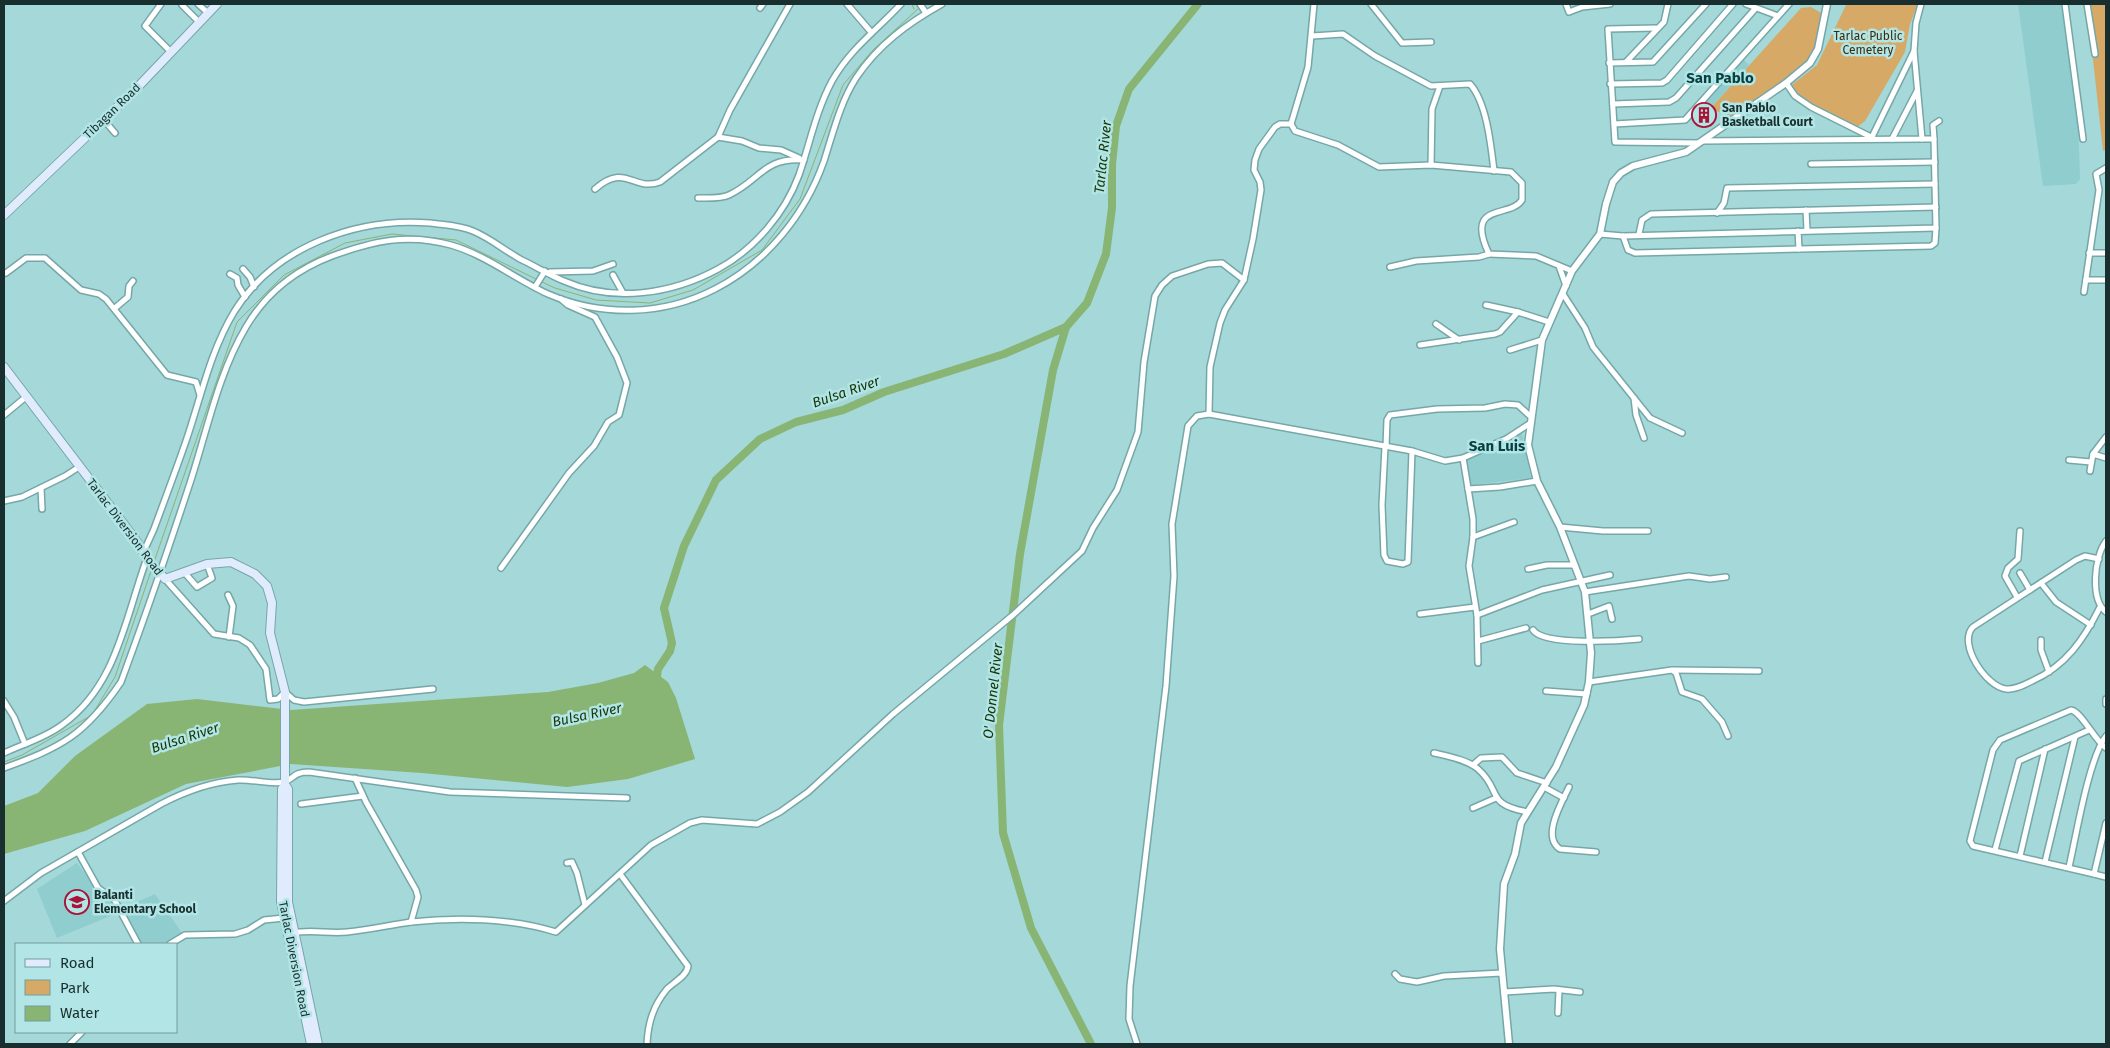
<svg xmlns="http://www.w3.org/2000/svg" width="2110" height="1048" font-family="'Fira Sans',sans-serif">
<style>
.built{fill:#90cdce}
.green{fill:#d6a966}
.water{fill:#88b573}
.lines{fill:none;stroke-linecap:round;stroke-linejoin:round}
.stream{stroke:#88b573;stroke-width:1}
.river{stroke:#88b573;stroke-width:8}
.minor-casing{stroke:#76a7a8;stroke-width:8}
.tertiary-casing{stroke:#76a7a8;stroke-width:9}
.secondary-casing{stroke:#76a7a8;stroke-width:10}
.minor{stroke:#fff;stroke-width:5}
.tertiary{stroke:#fff;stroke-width:6}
.secondary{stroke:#e0ecfe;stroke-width:8}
.labels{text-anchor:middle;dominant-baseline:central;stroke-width:5;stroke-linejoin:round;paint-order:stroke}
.park-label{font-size:12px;fill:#3f2b0c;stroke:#b2e5e5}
.poi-label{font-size:12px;font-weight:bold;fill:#192e2e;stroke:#b2e5e5;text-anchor:start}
.street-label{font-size:12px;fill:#192e2e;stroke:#b2e5e5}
.water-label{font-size:14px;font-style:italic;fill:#173506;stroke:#b2e5e5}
.quarter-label{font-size:15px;font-weight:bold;fill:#093f40;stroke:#b2e5e5}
</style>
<rect width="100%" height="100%" fill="#a5d8d8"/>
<g class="built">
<polygon points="2018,4 2065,4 2078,120 2080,179 2076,184 2043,186"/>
<polygon points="1742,58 1749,65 1708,111 1700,107"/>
<polygon points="1522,433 1531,478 1471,485 1465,458"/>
<polygon points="77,863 101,895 110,899 115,906 115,914 57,938 37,889"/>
<polygon points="155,894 182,933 167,944 141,944 123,908"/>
</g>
<g class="green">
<polygon points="1918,4 1910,24 1905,52 1865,121 1856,128 1794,95 1789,87 1817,65 1846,5"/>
<polygon points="2087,4 2106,4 2106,150 2103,151"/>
<polygon points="1811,7 1821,13 1816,52 1800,69 1731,116 1710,109 1801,8"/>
</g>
<polygon class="water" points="645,665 668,682 676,698 695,759 628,779 567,787 422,773 291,764 186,784 85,831 4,854 4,806 38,793 75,756 147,704 197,699 291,710 548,692 598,683 634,673"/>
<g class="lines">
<g class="stream">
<polyline points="912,4 914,9"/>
<polyline points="923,6 927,4"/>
<polyline points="542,282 555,288 596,300 650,303 693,290 762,250 800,199 843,85 873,50 919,8"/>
<polyline points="154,562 237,322 284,275 345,243 392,234 456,240 538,280"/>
<polyline points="4,762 22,755 92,715 115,677 152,568"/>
</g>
<g class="river">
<polyline points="656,683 658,669 670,651 672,643 664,608 684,546 716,480 760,439 796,422 843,410 884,392 1004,354 1066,327"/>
<polyline points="1091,1044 1031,928 1003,833 999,725 1020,554 1053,370 1066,327 1087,303 1106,254 1112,208 1112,164 1116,126 1129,89 1198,4"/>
</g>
<defs>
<g id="minor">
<polyline points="161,4 145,26 171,52"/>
<polyline points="198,4 208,13"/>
<polyline points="847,4 871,32"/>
<polyline points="920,4 926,13"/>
<path d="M1314,4L1308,67L1291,124L1295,131L1338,145L1379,167L1431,165L1511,172L1522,183V200C1510,219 1464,201 1489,254L1536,256L1572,271"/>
<polyline points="1371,4 1402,43 1431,42"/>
<polyline points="1566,4 1569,12 1582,7 1610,4"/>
<polyline points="1746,4 1778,16"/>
<polyline points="2065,4 2083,139"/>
<polyline points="2087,4 2095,54"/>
<polyline points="182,5 199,22"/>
<polyline points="760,8 763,4"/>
<polyline points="1656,28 1608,29 1615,142 1699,143"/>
<path d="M1312,36L1343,34L1375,56L1431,86L1470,84C1487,103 1491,146 1494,171"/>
<polyline points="1626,62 1664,22 1668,4"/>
<polyline points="1609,63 1653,62 1706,4"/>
<polyline points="1786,83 1795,96 1811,107 1871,137"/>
<polyline points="1610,84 1662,83 1667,80 1733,4"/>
<polyline points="1613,104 1669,102 1676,98 1755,9"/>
<polyline points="104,120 115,133"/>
<polyline points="1614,124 1685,120 1789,4"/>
<polyline points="718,137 742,141 759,148 781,150 799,158"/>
<polyline points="1871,139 1914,51 1916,23 1921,4"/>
<polyline points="1892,139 1917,91"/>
<polyline points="1934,139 1933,125 1939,121"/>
<polyline points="1703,141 1922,139 1914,51"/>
<polyline points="1811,164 1935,162"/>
<polyline points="1431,165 1432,109 1440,86"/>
<path d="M595,189C626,162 633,192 660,182L718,137L730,110L790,4"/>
<path d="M698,198C708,198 720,199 729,195C761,180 763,157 804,160"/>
<polyline points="1806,210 1807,230"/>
<polyline points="1717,213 1724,203 1727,188 1935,184"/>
<polyline points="1798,231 1799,249"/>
<polyline points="1600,234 1623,236 1936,228 1934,139 1922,139"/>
<polyline points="1639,234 1642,220 1651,214 1936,207"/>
<polyline points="1623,236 1628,250 1635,253 1931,246 1935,243 1936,228"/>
<polyline points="2089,253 2106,253"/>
<polyline points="1559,266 1566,286"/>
<polyline points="1390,267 1416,261 1479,257 1489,254"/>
<polyline points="243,269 250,277 254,287"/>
<polyline points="550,272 593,271 613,264"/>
<polyline points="6,273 26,258 45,258 81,290 99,294 106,299 167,375 196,382 200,395"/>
<polyline points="230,274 237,278 238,285 245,297"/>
<polyline points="613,275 623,293"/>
<polyline points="2086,280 2106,280"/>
<polyline points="535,287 545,271"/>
<polyline points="2084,292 2099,190 2096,174 2106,168"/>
<polyline points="1563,294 1585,328 1593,347 1650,418 1682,433"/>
<polyline points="1486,305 1518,312"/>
<polyline points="115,308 128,297 129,286 133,281"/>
<polyline points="1436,324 1459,340"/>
<polyline points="1420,345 1495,334 1500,332 1518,312 1549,322"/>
<polyline points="1510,350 1542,340"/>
<polyline points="1634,398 1636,415 1644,438"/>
<polyline points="1209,414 1210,367 1220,323 1225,310 1244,280 1253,239 1261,190 1260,182 1254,170 1255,160 1259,149 1275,127 1280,124 1291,124"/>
<polyline points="4,415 27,396"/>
<polyline points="1385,447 1382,505 1384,555 1387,561 1403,564 1408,562 1412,451"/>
<polyline points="1386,447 1387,420 1390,415 1437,409 1485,408 1505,404 1518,405 1530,416"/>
<polyline points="2093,454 2106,458"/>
<polyline points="1463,458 1473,519 1473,537 1469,566 1477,615 1478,663"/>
<polyline points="2069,460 2091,462"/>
<polyline points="2090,471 2093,454 2106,437"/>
<polyline points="41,488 42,509"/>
<polyline points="1468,489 1500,487 1537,481"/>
<polyline points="4,501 22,497 65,476 79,467"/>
<polyline points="1560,527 1603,531 1648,531"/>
<polyline points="1473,537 1514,522"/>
<path d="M2106,541C2094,557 2090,599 2106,612"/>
<path d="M143,553L154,529C165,499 176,470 186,441C201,397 210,352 234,312C274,247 356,217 430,223C444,225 459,225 473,231C490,238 504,250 520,259C535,266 549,275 564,281C614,303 672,294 718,269C755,249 785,213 799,175C810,143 816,111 832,81C850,49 877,30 901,4"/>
<path d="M2099,559L2085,556L2076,560L1973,627C1957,643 1986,687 2006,689C2015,690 2024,685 2032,681C2066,666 2084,639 2100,607"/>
<polyline points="501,568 569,473 594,446 608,422 619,415 627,383 617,357 595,317 568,305 561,299"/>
<polyline points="1528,569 1547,565 1574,565"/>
<polyline points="184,572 197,587 212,578 207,564"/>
<polyline points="2020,573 2030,590"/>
<polyline points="165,579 214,634 239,638 250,645 266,669 270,700 278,699 285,692 294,700 304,702 433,689"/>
<polyline points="2041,583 2056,602 2091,625"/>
<polyline points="1585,592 1689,576 1710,579 1726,577"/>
<polyline points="228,595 233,606 229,637"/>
<polyline points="2017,597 2005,576 2008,568 2018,559 2020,531"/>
<polyline points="1420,614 1475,607"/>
<polyline points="1588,614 1609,606 1612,619"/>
<polyline points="1477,615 1542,590 1610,575"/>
<path d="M1533,630C1544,646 1620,641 1639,639"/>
<polyline points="2041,640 2041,650 2049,672"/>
<polyline points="1478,641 1526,628"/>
<polyline points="1673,670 1759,671"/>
<polyline points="1589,682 1672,670 1676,673 1682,692 1702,699 1722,722 1728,736"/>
<polyline points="1546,691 1587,694"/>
<polyline points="2106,699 2106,704"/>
<polyline points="4,701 14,717 25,744"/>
<path d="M2106,748C2094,740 2082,712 2071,710L2000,740L1993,750L1970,841L1973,846L2094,874L2106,823"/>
<path d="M4,753C23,744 45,738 62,725C117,686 125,618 147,558"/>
<path d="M1434,753C1447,756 1468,760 1478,769C1503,791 1484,804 1528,812"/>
<polyline points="1473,765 1481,758 1502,757 1517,773 1547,783"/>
<path d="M4,768C62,747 85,735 121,682C145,617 168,550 190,483C207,431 218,374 246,327C266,293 295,270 332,256C373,241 407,233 451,245C486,255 515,279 548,294C602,317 663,316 715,289C766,263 805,215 824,161C833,133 840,103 856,78C878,45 908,23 942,4"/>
<polyline points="355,778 366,802 416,890 418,897 411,922"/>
<polyline points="1544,787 1564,798"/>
<path d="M1569,787C1562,802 1541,837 1560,849L1596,852"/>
<polyline points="301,804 363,796"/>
<polyline points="1473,808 1496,798"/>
<polyline points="1995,850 2019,761 2089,730"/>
<polyline points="78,852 98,888 114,899 138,944"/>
<polyline points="2020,856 2045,749"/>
<polyline points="2045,862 2075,737"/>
<polyline points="567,863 572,862 577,873 585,905"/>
<path d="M2069,867C2076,837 2089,757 2106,736"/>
<path d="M620,874L688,966C687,976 674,982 667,989C653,1006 648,1023 647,1044"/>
<polyline points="2094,874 2106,877"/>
<path d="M4,901L41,873L161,804C184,792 211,782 238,780C253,779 270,785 284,782C294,779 293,772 309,772L450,792L627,798"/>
<path d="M293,933C311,929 329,934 347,932C368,930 390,925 411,922C457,917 512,918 556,932L651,845L690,823L702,820L757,824L780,812L808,792L893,714L1013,615L1082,551L1093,528L1117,490L1138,432L1144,362L1155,296L1162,285L1172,276L1208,264L1222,263L1244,280"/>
<polyline points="170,944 185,935 235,934 248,930 264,920 284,918"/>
<polyline points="1395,974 1400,979 1417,982 1444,976 1502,973"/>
<polyline points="1504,992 1554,989 1580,992"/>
<polyline points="1558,1013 1559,990"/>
<polyline points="70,1044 82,1032"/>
<polyline points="1137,1044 1129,1019 1130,986 1166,686 1174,576 1172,524 1188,426 1197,416 1209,414 1412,451 1445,461 1463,458 1506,439 1529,424"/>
</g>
<polyline id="tertiary" points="1509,1044 1500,949 1504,884 1515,854 1521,823 1556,767 1584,705 1589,682 1591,653 1585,592 1560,527 1537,481 1528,445 1542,340 1572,271 1600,234 1606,204 1613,182 1621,173 1633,166 1686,152 1786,83 1810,63 1818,49 1827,4"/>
<g id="secondary">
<polyline points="4,215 134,91 217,4"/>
<polyline points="4,367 135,539 147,558 165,579 207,564 231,562 255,574 267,586 272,603 270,633 285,692 285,785 288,789 288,902 318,1044"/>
<polyline points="285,785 282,789 281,902 311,1044"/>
</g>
</defs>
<use href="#minor" class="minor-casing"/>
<use href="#tertiary" class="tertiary-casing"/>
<use href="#secondary" class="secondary-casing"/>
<use href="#minor" class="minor"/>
<use href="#tertiary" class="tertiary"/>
<use href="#secondary" class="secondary"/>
</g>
<defs>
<symbol id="building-ring" viewBox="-11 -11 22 22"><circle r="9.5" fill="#b2e5e5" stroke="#aa1337" stroke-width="1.5"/><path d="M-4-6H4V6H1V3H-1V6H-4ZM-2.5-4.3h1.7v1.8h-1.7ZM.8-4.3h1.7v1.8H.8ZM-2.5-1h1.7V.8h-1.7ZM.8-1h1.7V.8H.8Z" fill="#aa1337"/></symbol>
<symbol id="school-ring" viewBox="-11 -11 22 22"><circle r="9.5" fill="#b2e5e5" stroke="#aa1337" stroke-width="1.5"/><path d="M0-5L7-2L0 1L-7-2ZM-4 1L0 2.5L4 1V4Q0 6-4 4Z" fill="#aa1337"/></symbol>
</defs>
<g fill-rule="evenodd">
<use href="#building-ring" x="1690" y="101" width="28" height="28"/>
<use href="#school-ring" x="63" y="888" width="28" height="28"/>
</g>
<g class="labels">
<g class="park-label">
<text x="1868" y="36">Tarlac Public<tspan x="1868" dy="14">Cemetery</tspan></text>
</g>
<g class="poi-label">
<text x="1722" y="108">San Pablo<tspan x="1722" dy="14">Basketball Court</tspan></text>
<text x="94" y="895">Balanti<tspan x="94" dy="14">Elementary School</tspan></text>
</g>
<g class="street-label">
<text transform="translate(112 111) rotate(-44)">Tibagan Road</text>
<text transform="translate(125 527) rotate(53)">Tarlac Diversion Road</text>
<text transform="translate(294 959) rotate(79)">Tarlac Diversion Road</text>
</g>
<g class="water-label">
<text transform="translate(1103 157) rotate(-84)">Tarlac River</text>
<text transform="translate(846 392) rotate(-19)">Bulsa River</text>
<text transform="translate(993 691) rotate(-84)">O' Donnel River</text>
<text transform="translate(587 715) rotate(-12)">Bulsa River</text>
<text transform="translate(185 738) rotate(-18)">Bulsa River</text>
</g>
<g class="quarter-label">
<text x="1720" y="78">San Pablo</text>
<text x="1497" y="446">San Luis</text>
</g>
</g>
<rect width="2110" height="1048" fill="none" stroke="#192e2e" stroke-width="10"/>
<rect x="15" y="943" width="162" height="90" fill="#b2e5e5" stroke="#759c9c"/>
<rect x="25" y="959" width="25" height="8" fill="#e0ecfe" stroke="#759c9c"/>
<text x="60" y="968" font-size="15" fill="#192e2e">Road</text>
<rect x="25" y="980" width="25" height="15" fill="#d6a966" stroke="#759c9c"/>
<text x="60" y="993" font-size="15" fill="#192e2e">Park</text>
<rect x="25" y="1006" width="25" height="15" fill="#88b573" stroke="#759c9c"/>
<text x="60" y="1018" font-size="15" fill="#192e2e">Water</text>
</svg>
